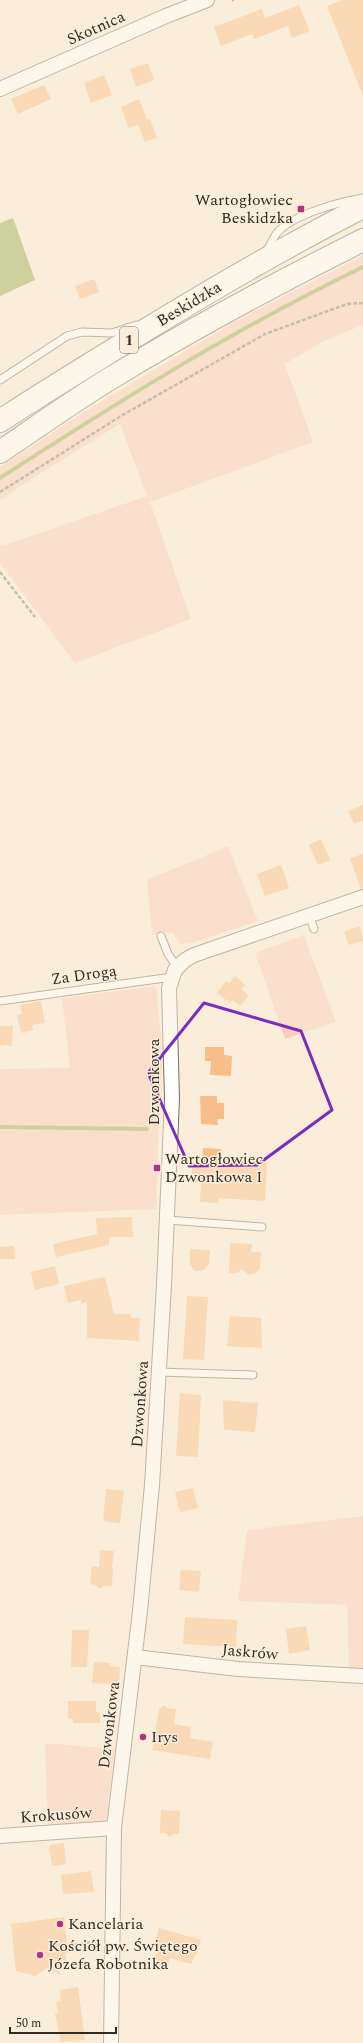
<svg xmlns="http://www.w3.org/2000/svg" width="363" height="2043" font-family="Spectral,serif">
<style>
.green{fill:#fbcebb}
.water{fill:#97ae54}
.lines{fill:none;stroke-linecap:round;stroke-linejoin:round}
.stream{stroke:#97ae54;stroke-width:4}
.building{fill:#f8be89}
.lane-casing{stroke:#786f5c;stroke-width:9}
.street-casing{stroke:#786f5c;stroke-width:16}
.highway-casing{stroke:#786f5c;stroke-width:24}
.path{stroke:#8c8477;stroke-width:2.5;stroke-dasharray:4 2;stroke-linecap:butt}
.lane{stroke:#fff;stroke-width:7}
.street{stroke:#fff;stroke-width:14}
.highway{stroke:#fff;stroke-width:22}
.marked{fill:none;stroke:#7b2cbf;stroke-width:3;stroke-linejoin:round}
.poi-dot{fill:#b03382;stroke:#faeeda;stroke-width:1.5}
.labels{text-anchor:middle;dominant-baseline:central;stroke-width:3;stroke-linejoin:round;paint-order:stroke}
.shield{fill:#faeeda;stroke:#6c665a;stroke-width:1}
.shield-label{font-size:15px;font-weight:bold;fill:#2f2b23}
.street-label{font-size:16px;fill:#2f2b23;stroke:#faeeda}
.poi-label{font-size:16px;fill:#2f2b23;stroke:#faeeda;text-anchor:start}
</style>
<rect width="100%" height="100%" fill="#faeeda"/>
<g class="green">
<polygon points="363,255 363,325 324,341 285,364 313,442 150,502 191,619 75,663 0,563 0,544 2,546 147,496 120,424 36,476 0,500 0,467 87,410 236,321"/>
<polygon points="228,846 258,921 191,943 180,944 172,932 152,935 147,880"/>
<polygon points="304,935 336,1022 285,1039 255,953"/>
<polygon points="156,986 162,1044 156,1209 0,1215 0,1069 70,1068 62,998"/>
<polygon points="363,1516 363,1672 349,1671 347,1605 238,1601 247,1530"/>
<polygon points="45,1743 115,1749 106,1822 48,1828"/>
</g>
<polygon class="water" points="13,218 35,280 0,296 0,223"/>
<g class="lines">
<g class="stream">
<path d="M0,478C118,402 236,328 363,267"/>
<polyline points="0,1127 147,1129"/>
</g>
</g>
<g class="building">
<polygon points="342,0 363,0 363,96 327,6"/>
<polygon points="299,5 310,31 292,38 288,26 254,39 252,34 221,46 214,27 262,9 265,18"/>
<polygon points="148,63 154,80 136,87 130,69"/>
<polygon points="104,75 112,95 91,103 84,83"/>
<polygon points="44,85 51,99 18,114 11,99"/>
<polygon points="139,99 147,120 150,119 157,138 145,142 138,125 129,128 121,107"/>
<polygon points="94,279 99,292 80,299 75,286"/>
<polygon points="363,805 363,821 354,824 348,811"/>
<polygon points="321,839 330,860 318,865 309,845"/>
<polygon points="363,854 363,889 361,889 350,858"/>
<polygon points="281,865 289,888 265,896 257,874"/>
<polygon points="360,926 363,941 349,945 344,932"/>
<polygon points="235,976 245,985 241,989 249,996 240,1006 232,1000 230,1003 217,993 226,981 229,983"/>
<polygon points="41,1001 45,1023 32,1025 33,1030 21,1033 17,1015 22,1014 20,1005"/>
<polygon points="0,1026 13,1026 12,1046 0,1045"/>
<polygon points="205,1047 224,1047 224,1055 232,1056 231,1076 210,1075 211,1061 205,1061"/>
<polygon points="200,1096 217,1096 217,1103 224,1103 224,1119 217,1119 218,1125 201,1124"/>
<polygon points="203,1148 221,1149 220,1160 267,1163 265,1201 218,1198 218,1203 200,1202 201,1183 191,1183 192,1166 202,1167"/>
<polygon points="132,1217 133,1237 109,1237 109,1245 56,1257 53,1244 97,1234 96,1218"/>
<polygon points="230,1243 252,1244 251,1252 261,1252 260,1269 254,1274 247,1274 242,1269 237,1273 229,1273"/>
<polygon points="14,1246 15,1259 0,1259 0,1247"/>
<polygon points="190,1249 210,1250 209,1264 202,1271 195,1271 190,1265"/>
<polygon points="55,1266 59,1284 35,1290 31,1272"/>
<polygon points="105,1277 114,1314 131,1314 131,1318 140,1318 139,1341 87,1338 87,1302 81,1304 81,1300 68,1303 64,1286"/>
<polygon points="187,1296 208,1297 204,1360 183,1359"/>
<polygon points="230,1316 261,1318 262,1348 227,1346"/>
<polygon points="180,1393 201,1395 198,1457 176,1456"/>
<polygon points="223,1400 258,1403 255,1432 224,1430"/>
<polygon points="193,1488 198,1508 180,1512 175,1492"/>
<polygon points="106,1489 124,1491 120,1523 103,1521"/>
<polygon points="100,1550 114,1551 112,1568 113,1568 112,1586 104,1586 100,1589 96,1585 90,1584 92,1566 99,1567"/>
<polygon points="181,1570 201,1571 199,1592 179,1590"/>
<polygon points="185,1617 237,1620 236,1647 183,1644"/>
<polygon points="306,1626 310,1650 289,1654 286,1629"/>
<polygon points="72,1630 89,1630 87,1667 71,1667"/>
<polygon points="94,1662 110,1663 109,1666 120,1667 119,1685 92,1683"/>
<polygon points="68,1701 96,1701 96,1712 100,1712 100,1723 73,1723 73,1719 68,1718"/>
<polygon points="164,1705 167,1708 176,1709 174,1724 191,1727 190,1738 213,1742 210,1759 152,1750 159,1709"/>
<polygon points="161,1810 180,1811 179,1834 174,1834 170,1837 165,1833 160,1833"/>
<polygon points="64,1843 66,1864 52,1866 49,1845"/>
<polygon points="91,1871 94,1892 63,1894 61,1875"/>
<polygon points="64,1917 68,1953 65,1953 67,1967 59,1968 60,1975 47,1968 35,1976 16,1971 11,1924"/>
<polygon points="159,1928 201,1940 197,1954 196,1954 191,1964 170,1958 168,1965 154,1961 159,1944 155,1942"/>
<polygon points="78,1987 85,2040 61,2042 55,2013 58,2013 56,2002 61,2001 60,1990"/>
</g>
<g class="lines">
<defs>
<g id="lane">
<path d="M266,252C270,246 273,238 277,233C293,214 340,202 363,198"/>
<polyline points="0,380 67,336 82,332 112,333 136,325"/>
<polyline points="309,915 314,929"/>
<polyline points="161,936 168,954 177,967"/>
<polyline points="0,1001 172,977"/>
<polyline points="167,1220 262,1227"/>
<polyline points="159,1372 253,1375"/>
</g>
<g id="street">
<polyline points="0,89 166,16 207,0"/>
<polyline points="135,1657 238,1669 363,1676"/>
<polyline points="0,1836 114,1828"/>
<polyline points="111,2043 114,1828 140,1611 152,1485 164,1285 172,1099 169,988 175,970 185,960 194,955 363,897"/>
</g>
<g id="highway">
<path d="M0,421C44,392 89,365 134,337C209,291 284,247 363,207"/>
<path d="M0,452C37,427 73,401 111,378C193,328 277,283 363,240"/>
</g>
</defs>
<use href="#lane" class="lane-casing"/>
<use href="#street" class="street-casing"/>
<use href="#highway" class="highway-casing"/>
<g class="path">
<polyline points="232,0 234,0"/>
<polyline points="0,492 121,416 265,334 347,304 363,303"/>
<polyline points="0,572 35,617"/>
<polyline points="74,1945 99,1941"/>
</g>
<use href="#lane" class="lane"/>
<use href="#street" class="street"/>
<use href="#highway" class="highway"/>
</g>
<path d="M0 0H363V2043H0ZM204,1003L301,1031L332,1110L257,1165L189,1166L148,1073Z" fill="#faeeda" fill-opacity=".55" fill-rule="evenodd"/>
<path class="marked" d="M204,1003L301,1031L332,1110L257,1165L189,1166L148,1073Z"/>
<g class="poi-dot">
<rect x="297" y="205" width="8" height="8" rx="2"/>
<rect x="153" y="1164" width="8" height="8" rx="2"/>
<circle cx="143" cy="1737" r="4"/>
<circle cx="60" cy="1924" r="4"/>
<circle cx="40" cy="1955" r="4"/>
</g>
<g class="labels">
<rect class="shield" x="120" y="327" width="18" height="26" rx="3"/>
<g class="shield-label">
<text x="129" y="340">1</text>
</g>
<g class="street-label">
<text transform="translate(96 28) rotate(-24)">Skotnica</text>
<text transform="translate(189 304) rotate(-31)">Beskidzka</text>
<text transform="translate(84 975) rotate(-8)">Za Drogą</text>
<text transform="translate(154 1082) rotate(-90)">Dzwonkowa</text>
<text transform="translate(140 1404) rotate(-86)">Dzwonkowa</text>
<text transform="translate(250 1652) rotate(5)">Jaskrów</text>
<text transform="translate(109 1725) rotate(-83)">Dzwonkowa</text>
<text transform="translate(56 1815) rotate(-4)">Krokusów</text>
</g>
<g class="poi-label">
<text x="293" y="200" text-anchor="end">Wartogłowiec<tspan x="293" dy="18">Beskidzka</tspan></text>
<text x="165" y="1159">Wartogłowiec<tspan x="165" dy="18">Dzwonkowa I</tspan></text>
<text x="151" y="1737">Irys</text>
<text x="68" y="1924">Kancelaria</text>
<text x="48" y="1946">Kościół pw. Świętego<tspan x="48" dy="18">Józefa Robotnika</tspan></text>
</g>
</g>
<path d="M10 2027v6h106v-6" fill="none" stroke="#2f2b23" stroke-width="2"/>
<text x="16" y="2027" font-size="12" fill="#2f2b23" stroke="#faeeda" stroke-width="3" paint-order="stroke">50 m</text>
</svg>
